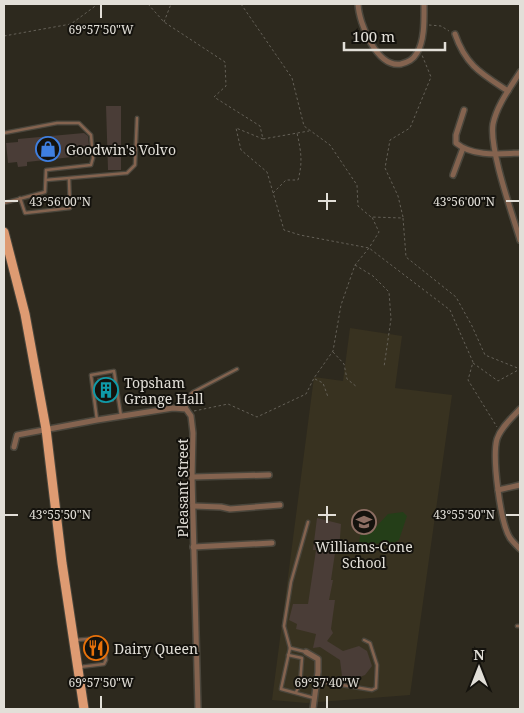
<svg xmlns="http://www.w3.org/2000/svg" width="524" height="713" font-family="'Noto Serif',serif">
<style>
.built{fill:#383220}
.green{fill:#243e18}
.building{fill:#4a3d37}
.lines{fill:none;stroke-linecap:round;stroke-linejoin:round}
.service-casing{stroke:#4a463c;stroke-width:5}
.minor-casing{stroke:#4a463c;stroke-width:8}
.primary-casing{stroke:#4a463c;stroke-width:11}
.path{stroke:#656158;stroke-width:1;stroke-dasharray:2.5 2.5;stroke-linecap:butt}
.service{stroke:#84634f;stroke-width:2.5}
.minor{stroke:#84634f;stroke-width:5}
.primary{stroke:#de9b72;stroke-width:9}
.ticks{fill:none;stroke:#e2dfd8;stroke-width:2}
.labels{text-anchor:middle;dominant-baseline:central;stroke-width:4;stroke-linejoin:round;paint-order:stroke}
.poi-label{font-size:14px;fill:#e2dfd8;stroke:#14120d;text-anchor:start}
.street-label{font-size:14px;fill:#e2dfd8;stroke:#14120d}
.ticks-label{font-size:12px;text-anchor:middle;fill:#e2dfd8;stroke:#14120d;stroke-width:4;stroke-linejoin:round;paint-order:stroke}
</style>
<rect width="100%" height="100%" fill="#2d291e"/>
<polygon class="built" points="350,328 402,336 395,388 452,395 410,695 306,703 272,700 314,377 343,381"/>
<polygon class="green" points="403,512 407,516 399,540 392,544 359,543 362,521 371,523 375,528 388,514"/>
<g class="building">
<polygon points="106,106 121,106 121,170 108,170"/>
<polygon points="84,133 88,136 90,155 27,162 27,166 18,167 17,162 8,163 6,143 18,142 18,139"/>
<polygon points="111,376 114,402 101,403 97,378"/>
<polygon points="317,518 341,524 339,551 335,553 331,580 333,580 329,600 335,600 331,629 333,633 327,641 343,651 359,646 367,651 372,666 365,675 352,680 342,676 340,660 320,647 313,648 316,634 296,629 297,624 289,620 293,604 308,604 316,550 313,550"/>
<polygon points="97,645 100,646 101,651 91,653 90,646"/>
</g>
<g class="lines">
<defs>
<g id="service">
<polyline points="4,133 57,123 79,123 91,135 93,158 91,165 46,170 45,192 4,203"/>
<polyline points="46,180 127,173 135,165 137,118"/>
<polyline points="20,198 25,213 70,208 69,179"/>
<polyline points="186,408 189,396 193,392 237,369"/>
<polyline points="97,420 91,375 114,371 121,416"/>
<polyline points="517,626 520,626"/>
<polyline points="75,640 88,639 103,643 106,660 104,664 80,667"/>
<polyline points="290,648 284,626 291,582 308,522"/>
<polyline points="306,652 290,648 281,689 314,698"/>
<polyline points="288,655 302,658 300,685 296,692"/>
<polyline points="318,681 372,690 376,688 377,665 370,643 364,640"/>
</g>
<g id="minor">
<path d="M358,4C359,24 377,68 401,64C408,62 413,60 417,53C425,40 424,18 424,4"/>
<path d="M455,34C466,66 482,74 508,91"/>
<path d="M520,72C510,88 497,105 493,124C489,149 512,213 520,240"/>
<path d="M464,110L456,135V143C473,157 499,154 520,153"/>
<polyline points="453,175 463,148"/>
<path d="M520,409C512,418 501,427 497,439C492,457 500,522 510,538C513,542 517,546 520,549"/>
<polyline points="14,447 17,435 97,420 173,408 186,409 191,416 193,433 192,477 198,709"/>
<polyline points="192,477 269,475"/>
<polyline points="498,490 520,485"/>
<polyline points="193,506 221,507 230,509 280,505"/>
<polyline points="193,547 272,543"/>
<polyline points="306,652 318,659 318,672 313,709"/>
</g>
<polyline id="primary" points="4,232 25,314 46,429 62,563 84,709"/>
</defs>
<use href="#service" class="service-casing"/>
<use href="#minor" class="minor-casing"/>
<use href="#primary" class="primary-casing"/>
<g class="path">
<polyline points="148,4 164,22 225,62 226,86 214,97 260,126 263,139 236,128 241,150 267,172 284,230 300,235 369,248 450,310 473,362 468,380 497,427"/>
<polyline points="241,4 292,78 304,126 330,145 357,185 358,206 371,217 403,218 406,257 456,297 472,326 485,355 520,369"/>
<polyline points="164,22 171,4"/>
<polyline points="429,25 441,26 449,31"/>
<polyline points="4,36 71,24 94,7 96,4"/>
<polyline points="263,139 309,131"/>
<path d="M273,193L286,180H298C303,162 301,151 297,133"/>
<polyline points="403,217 398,196 385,168 390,140 410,128 431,77 422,55"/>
<polyline points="355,265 373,276 389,292 391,319 384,367"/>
<polyline points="333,352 344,364 347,379 357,387"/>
<polyline points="473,363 498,381 520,369"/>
<polyline points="315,379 323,383 328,397"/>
<polyline points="194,411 228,404 257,417 306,394 314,378 333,351 341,305 355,265 369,248 379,232 372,217"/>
</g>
<use href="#service" class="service"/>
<use href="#minor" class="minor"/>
<use href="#primary" class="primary"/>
</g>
<path class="ticks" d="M101,5V18M327,193V210M5,201H18M318,201H336M506,201H519M327,506V523M5,515H18M318,515H336M506,515H519M101,696V708M327,696V708"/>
<defs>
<symbol id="shop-ring" viewBox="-11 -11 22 22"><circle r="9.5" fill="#14120d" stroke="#3f7fe0" stroke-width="1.5"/><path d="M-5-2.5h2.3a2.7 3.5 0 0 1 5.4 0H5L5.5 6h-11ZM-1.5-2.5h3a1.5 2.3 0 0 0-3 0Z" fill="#3f7fe0"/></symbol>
<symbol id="building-ring" viewBox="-11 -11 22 22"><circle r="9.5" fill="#14120d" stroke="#0f9aa8" stroke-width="1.5"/><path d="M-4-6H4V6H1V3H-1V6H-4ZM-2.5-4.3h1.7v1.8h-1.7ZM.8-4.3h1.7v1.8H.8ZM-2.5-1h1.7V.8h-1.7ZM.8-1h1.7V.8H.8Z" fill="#0f9aa8"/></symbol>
<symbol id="school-ring" viewBox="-11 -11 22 22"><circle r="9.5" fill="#14120d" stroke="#8d6e63" stroke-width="1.5"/><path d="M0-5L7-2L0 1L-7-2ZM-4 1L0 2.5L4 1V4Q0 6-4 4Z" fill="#8d6e63"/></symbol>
<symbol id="restaurant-ring" viewBox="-11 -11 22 22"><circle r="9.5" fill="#14120d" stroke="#e8710a" stroke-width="1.5"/><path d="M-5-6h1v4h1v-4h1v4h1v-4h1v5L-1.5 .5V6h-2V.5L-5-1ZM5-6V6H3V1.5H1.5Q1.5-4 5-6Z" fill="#e8710a"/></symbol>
</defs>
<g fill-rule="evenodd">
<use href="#shop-ring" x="34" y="135" width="28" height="28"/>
<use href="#building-ring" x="92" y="376" width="28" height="28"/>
<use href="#school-ring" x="350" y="508" width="28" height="28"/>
<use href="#restaurant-ring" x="82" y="634" width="28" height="28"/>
</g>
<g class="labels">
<g class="poi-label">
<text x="66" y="149">Goodwin's Volvo</text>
<text x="124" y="382">Topsham<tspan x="124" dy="16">Grange Hall</tspan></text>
<text x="364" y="546" text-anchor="middle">Williams-Cone<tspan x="364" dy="16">School</tspan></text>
<text x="114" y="648">Dairy Queen</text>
</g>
<g class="street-label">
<text transform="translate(182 488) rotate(-90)">Pleasant Street</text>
</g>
</g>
<g class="ticks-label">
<text x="101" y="34">69°57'50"W</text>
<text x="60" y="206">43°56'00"N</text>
<text x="464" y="206">43°56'00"N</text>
<text x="60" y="519">43°55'50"N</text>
<text x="464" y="519">43°55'50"N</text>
<text x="101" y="687">69°57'50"W</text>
<text x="327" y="687">69°57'40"W</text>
</g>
<rect width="524" height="713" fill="none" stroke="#e2dfd8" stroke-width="10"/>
<g transform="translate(479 668)" stroke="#14120d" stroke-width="4" paint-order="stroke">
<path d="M0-4L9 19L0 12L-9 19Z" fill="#e2dfd8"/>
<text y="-8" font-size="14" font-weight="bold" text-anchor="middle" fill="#e2dfd8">N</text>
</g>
<path d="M344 42v8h101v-8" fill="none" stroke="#e2dfd8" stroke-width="2.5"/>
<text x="352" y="42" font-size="15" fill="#e2dfd8" stroke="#14120d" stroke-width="4" paint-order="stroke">100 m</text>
</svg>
